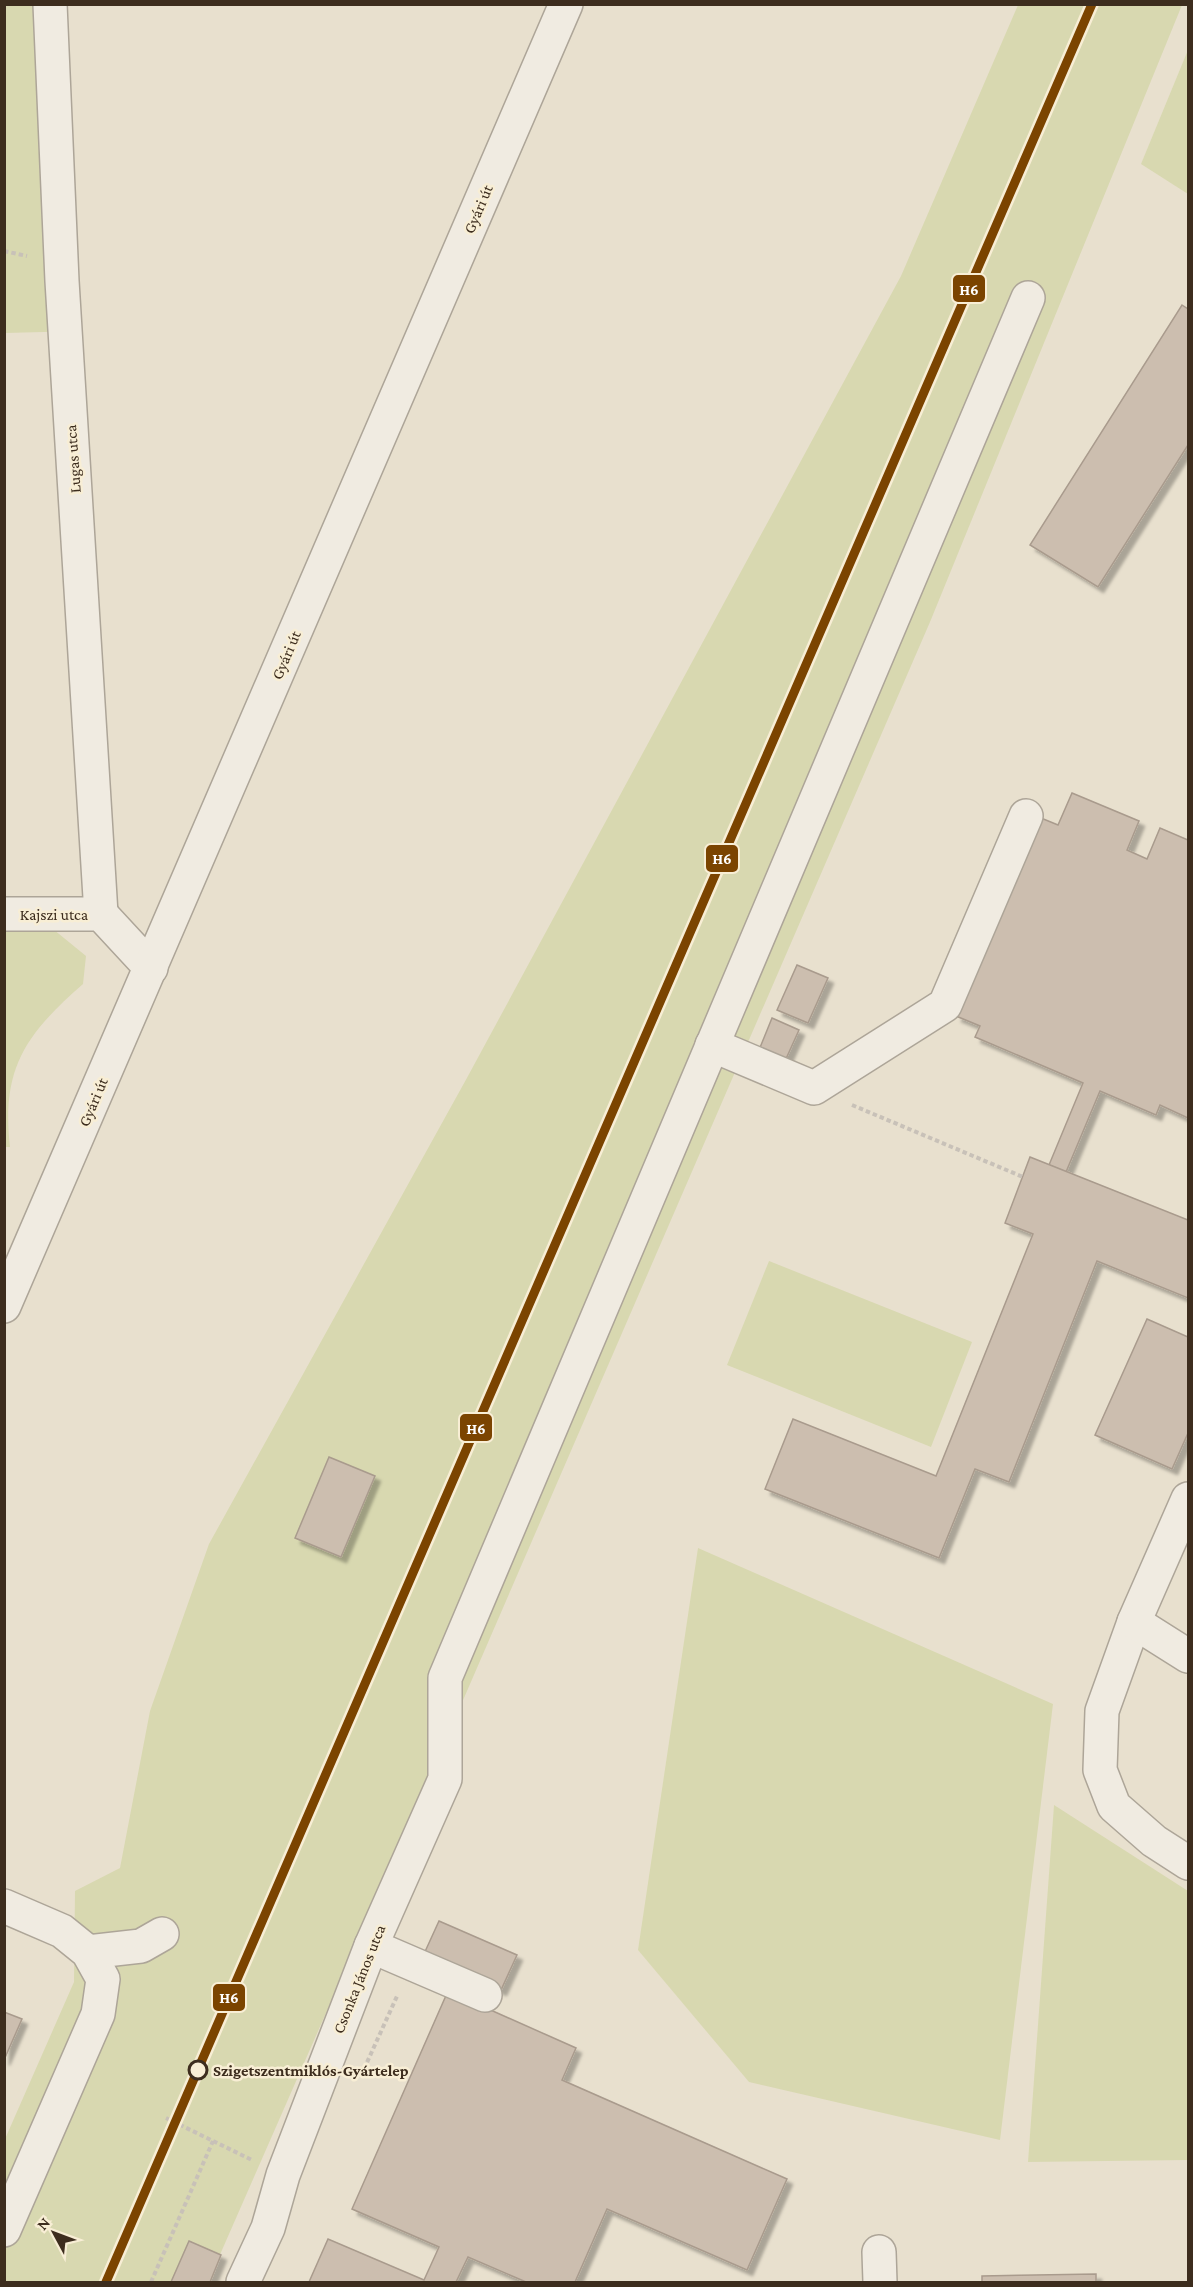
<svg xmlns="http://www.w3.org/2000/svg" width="1193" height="2287" font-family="'Crimson Pro',serif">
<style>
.green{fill:#d8d8b0}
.building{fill:#ccbeaf;stroke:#a99b8d;stroke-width:1.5;filter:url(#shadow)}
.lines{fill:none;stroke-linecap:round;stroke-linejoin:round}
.minor-casing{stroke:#ada598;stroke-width:36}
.path{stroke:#c8c1b8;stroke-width:4;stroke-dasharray:4.5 3;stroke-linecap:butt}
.minor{stroke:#f0ebe1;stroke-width:33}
.rail-1-casing{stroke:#f8eed5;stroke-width:14}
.rail-1{stroke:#7b4400;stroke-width:9}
.stop-dot{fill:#f8eed5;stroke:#3d2d1e;stroke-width:3}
.labels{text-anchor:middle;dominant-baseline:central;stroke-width:5;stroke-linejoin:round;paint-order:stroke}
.street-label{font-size:16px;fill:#3d2d1e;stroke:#f8eed5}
.stop-label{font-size:16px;font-weight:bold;fill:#3d2d1e;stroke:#f8eed5;text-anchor:start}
.line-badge{stroke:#f8eed5;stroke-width:2}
.badge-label{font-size:16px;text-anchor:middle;font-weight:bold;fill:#fff}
</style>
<defs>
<filter id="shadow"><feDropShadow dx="5.5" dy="5.5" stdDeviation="1.5" flood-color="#0004"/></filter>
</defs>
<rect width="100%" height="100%" fill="#e8e0ce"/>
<g class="green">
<polygon points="4,5 65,5 82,331 5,333"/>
<polygon points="1018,5 1182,5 930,622 454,1721 208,2282 5,2282 5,2139 74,1982 75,1891 120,1868 150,1711 209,1544 468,1076 901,276"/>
<polygon points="1188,50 1188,194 1141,164"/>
<path d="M4,925H48L86,956L83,984C26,1034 1,1068 10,1147H5Z"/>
<polygon points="769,1261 972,1342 931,1447 727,1365"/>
<polygon points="698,1548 1053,1704 1000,2140 749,2082 638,1950"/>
<polygon points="1054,1805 1188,1891 1188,2160 1028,2162"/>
</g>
<g class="building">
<polygon points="1182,305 1188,309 1188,445 1098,587 1030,545"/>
<polygon points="1072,793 1139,821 1127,850 1147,859 1160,828 1188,840 1188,1118 1160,1105 1156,1115 1100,1091 1066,1172 1049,1165 1083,1083 975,1037 980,1026 956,1016 1041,818 1058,825"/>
<polygon points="797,965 828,978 808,1023 777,1010"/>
<polygon points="772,1018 799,1030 785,1061 759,1050"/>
<polygon points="1030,1157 1188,1220 1188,1298 1097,1261 1009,1482 975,1469 939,1558 765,1489 793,1419 936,1476 1033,1234 1005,1223"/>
<polygon points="1147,1319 1188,1337 1188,1433 1172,1469 1095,1435"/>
<polygon points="329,1457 375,1476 341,1557 295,1538"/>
<polygon points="439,1921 517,1955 501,1990 423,1956"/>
<polygon points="448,1991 576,2048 562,2080 787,2179 747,2270 607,2209 575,2282 526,2282 468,2257 456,2282 309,2282 328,2239 424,2280 439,2247 352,2209"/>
<polygon points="4,2012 22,2019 4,2060"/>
<polygon points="189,2241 221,2255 210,2282 171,2282"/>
<polygon points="1096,2274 1096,2282 982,2282 982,2276"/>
</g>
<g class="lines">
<defs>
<g id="minor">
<polyline points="50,4 62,281 101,914"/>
<polyline points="4,914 101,914 151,968"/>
<polyline points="712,1045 814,1088 945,1005 1026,816"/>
<polyline points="4,1306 566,4"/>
<polyline points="1188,1499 1134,1622 1102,1711 1100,1770 1114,1806 1154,1841 1188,1863"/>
<polyline points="1134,1622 1188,1656"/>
<polyline points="4,1906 62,1931 88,1952 103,1979 98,2014 4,2230"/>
<polyline points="371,1946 485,1995"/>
<polyline points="88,1952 141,1946 162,1934"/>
<polyline points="879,2252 880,2282"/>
<polyline points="243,2282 268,2228 283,2175 371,1946 445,1779 445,1678 1028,298"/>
</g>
</defs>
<use href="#minor" class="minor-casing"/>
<g class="path">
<polyline points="4,251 27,256"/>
<polyline points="852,1105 1023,1177"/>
<polyline points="364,2069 398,1994"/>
<polyline points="166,2118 252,2160"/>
<polyline points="151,2282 213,2141"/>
</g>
<use href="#minor" class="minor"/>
<defs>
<polyline id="rail-1" points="106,2282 1092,4"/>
</defs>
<use href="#rail-1" class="rail-1-casing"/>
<use href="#rail-1" class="rail-1"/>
</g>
<circle class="stop-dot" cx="198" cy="2070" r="9"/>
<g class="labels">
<g class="street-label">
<text transform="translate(478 209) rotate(-67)">Gyári út</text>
<text transform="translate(73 459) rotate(-94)">Lugas utca</text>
<text transform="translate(286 655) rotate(-67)">Gyári út</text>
<text x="54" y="914">Kajszi utca</text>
<text transform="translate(93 1102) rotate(-67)">Gyári út</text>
<text transform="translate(359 1979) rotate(-68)">Csonka János utca</text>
</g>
<g class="stop-label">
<text x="213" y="2070">Szigetszentmiklós-Gyártelep</text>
</g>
</g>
<g class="line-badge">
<rect x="952" y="274" width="34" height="29" rx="6" fill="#7b4400"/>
<rect x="705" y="844" width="34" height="29" rx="6" fill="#7b4400"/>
<rect x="459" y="1413" width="34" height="29" rx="6" fill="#7b4400"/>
<rect x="212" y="1983" width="34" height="29" rx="6" fill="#7b4400"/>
</g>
<g class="badge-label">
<text x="969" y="295">H6</text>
<text x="722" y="864">H6</text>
<text x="476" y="1434">H6</text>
<text x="229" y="2003">H6</text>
</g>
<rect width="1193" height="2287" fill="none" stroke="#3d2d1e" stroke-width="12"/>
<g transform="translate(54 2233) rotate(311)" stroke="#f8eed5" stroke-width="4.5" paint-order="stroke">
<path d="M0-4.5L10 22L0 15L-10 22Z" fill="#3d2d1e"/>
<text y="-9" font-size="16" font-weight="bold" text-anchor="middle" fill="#3d2d1e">N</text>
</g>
</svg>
